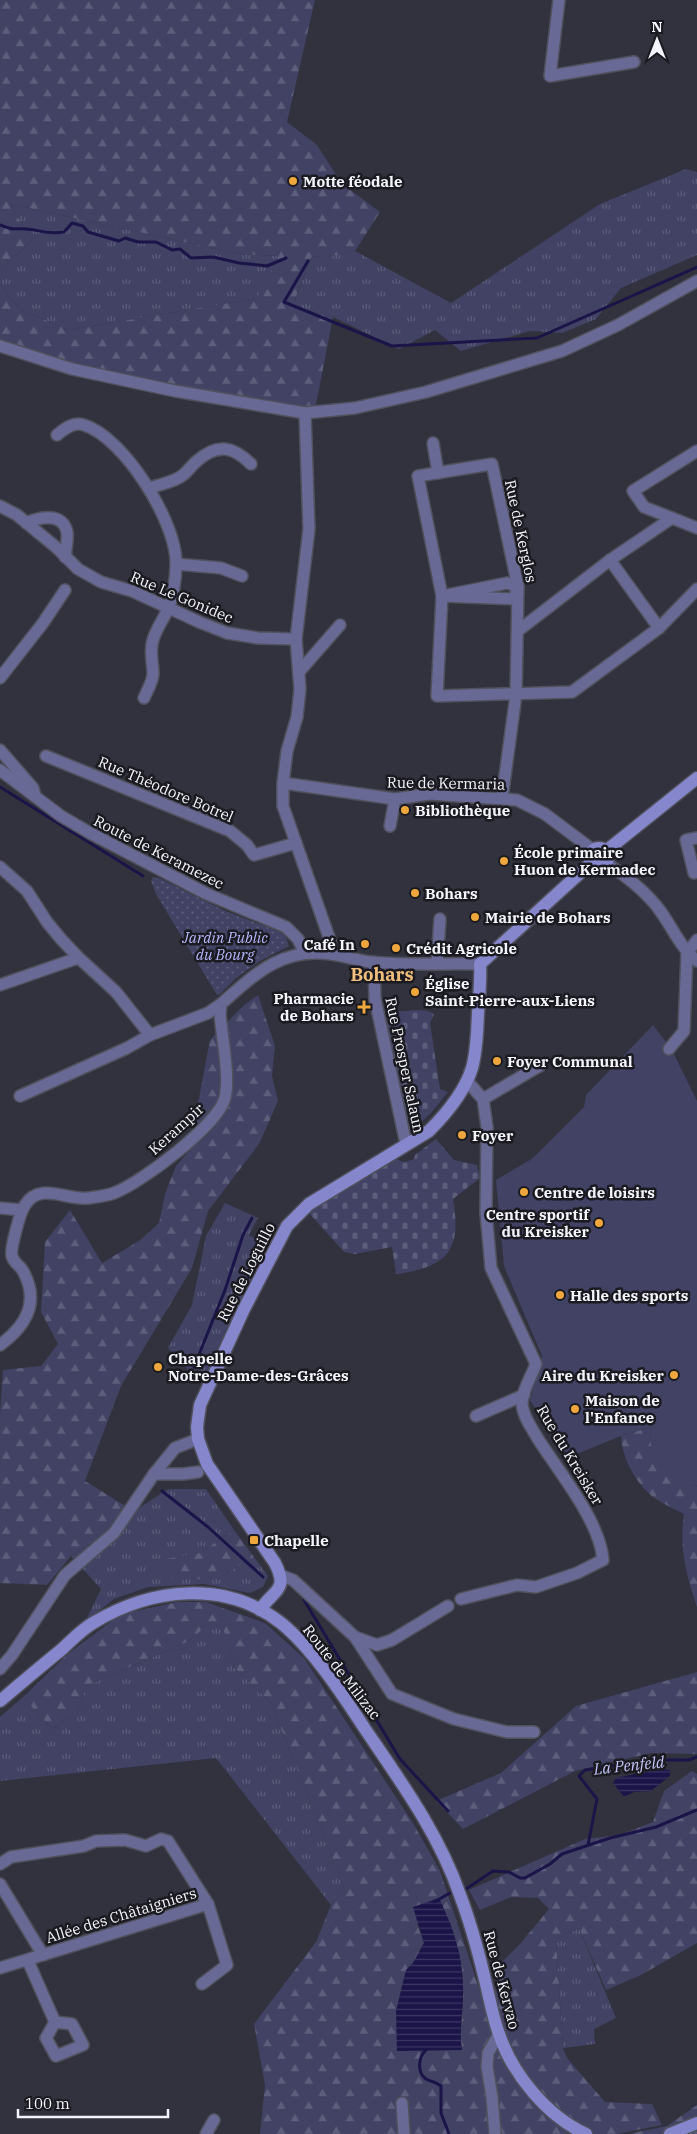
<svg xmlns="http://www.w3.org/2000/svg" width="697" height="2134" font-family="'IBM Plex Serif',serif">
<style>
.grass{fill:url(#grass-tufts)}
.forest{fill:url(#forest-firs);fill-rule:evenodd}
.cemetery{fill:url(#cemetery-stones)}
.park{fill:url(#park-dots)}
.pitch{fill:#414264}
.water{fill:url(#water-rules)}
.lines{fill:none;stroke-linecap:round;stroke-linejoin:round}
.stream{stroke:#1b1448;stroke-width:3}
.street-casing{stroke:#50515c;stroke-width:14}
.secondary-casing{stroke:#50515c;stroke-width:15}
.street{stroke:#686995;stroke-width:11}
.secondary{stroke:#8586cc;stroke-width:12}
.poi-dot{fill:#efa73d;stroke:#1a1a20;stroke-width:2}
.labels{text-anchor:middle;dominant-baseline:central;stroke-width:5;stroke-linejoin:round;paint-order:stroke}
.poi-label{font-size:15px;font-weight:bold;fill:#f4f4fc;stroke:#1a1a20;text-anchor:start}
.street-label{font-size:15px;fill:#f4f4fc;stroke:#1a1a20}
.park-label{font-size:15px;font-style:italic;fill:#b6b8fe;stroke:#1a1a20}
.water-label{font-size:16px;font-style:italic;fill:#c2c4f8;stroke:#1a1a20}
.quarter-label{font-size:18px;font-weight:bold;fill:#f0be7d;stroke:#1a1a20}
</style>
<defs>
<pattern id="grass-tufts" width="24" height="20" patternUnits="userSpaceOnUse" patternTransform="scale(1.25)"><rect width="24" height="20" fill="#414264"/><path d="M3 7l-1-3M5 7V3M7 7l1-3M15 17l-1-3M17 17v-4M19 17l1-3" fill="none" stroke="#5d5e7b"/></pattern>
<pattern id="forest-firs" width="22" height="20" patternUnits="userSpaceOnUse" patternTransform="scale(1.25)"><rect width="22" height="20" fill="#414264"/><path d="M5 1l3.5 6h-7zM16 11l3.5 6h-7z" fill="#5d5e7b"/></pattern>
<pattern id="cemetery-stones" width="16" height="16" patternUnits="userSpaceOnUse" patternTransform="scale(1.25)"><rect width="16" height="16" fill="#414264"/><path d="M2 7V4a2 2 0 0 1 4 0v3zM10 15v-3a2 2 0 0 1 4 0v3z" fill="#5d5e7b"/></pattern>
<pattern id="park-dots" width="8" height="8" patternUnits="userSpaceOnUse" patternTransform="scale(1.25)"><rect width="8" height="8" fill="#414264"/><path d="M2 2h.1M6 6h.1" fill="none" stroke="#5d5e7b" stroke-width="1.8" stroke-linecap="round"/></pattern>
<pattern id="water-rules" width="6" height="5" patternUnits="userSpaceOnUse" patternTransform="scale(1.25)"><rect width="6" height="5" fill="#1b1448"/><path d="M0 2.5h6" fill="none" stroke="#3d3763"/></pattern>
</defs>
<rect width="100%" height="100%" fill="#31323d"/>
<g class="grass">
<polygon points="686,169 697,172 697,255 621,288 596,319 562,333 530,331 461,351 435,330 399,349 333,317 299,308 294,303 311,257 337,255 355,251 451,303 600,204"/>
<polygon points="10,204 240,254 278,256 258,298 69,330 19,309 0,284 0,269 32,241"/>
<polygon points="225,1203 258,1218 249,1235 266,1245 204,1381 195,1377 168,1348 192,1305 206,1236"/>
<polygon points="168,1489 206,1489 234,1530 200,1553 159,1561 217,1579 254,1557 268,1576 263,1587 250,1593 204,1584 148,1587 114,1599 85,1622 101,1589 71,1556 103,1536 113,1525"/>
<polygon points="205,1627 223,1627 234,1667 271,1703 345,1890 331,1905 216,1758 0,1781 0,1717 23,1697 52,1729 79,1712 86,1686 189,1641"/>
<polygon points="579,1928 616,2018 594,2029 595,2044 563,2048 556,1939"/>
</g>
<g class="forest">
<polygon points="0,0 315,0 287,122 317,145 342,184 380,212 355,251 337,255 311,257 294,302 299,308 333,317 315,410 165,394 0,346 0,284 19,309 69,330 257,298 278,256 240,254 10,204 32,241 0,269"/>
<polygon points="258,995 275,1046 272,1076 278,1101 259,1144 208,1211 192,1268 121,1386 85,1481 127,1507 103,1536 71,1556 47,1585 0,1583 0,1414 3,1370 41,1366 58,1344 41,1312 45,1242 70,1210 102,1263 139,1241 159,1223 165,1194 172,1176 176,1166 189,1151 210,1040 243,1006"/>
<path d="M650,1427L652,1448L693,1485L697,1486V1607C686,1574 679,1549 684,1514C675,1509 665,1505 656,1499C637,1486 622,1459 621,1436Z"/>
<polygon points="234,1530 254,1557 217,1579 173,1579 159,1560 200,1553"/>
<path d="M178,1602H206L265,1623L304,1658L413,1823L440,1871L482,1997L495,1992L498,1966L520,1944L549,1909L538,1898L511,1897L480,1910L469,1890L585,1839L619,1835L653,1822L664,1791L692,1771L697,1774V1943L641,1975L606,1990L579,1928L556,1939L563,2048L567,2058L605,2102L652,2104L662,2125L616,2134H260L265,2085L254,2024L316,1942L331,1905L345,1890L271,1703L234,1667L223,1628L205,1627L189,1641L86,1686L79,1712L52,1729L23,1697L69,1653L121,1614ZM450,1922C456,1944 463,1965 463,1987C464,2009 459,2029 462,2050L406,1970L413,1963L424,1943L417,1924Z"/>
<polygon points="697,1672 697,1754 651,1753 575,1771 463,1829 436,1801 501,1773 576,1706"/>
<polygon points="697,2105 697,2134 628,2134 667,2126"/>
</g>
<g class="cemetery">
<polygon points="420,1010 428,1011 434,1014 430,1023 440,1089 448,1092 431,1113 415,1128 409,1128 386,1024 388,1012"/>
<path d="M436,1139L454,1160L477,1165L480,1178L453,1199C462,1250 448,1267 396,1274L392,1247L355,1254L344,1252L308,1212L396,1159L405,1162L414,1159L415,1155Z"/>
</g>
<polygon class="park" points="153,877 161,879 223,910 285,934 289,946 260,961 236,978 219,995 217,995 156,894 151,881"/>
<path class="pitch" d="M653,1025L672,1050L697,1101V1486C680,1482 655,1466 652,1448C650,1441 651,1434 650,1427L621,1436L567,1458L530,1400L542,1356L504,1266L496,1180L533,1158L584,1107L586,1095Z"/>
<g class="water">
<polygon points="661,1769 670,1770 670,1776 651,1791 634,1792 624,1797 613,1783 616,1778 620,1777"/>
<path d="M439,1898C453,1927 463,1956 463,1988C464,2009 458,2029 462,2050L397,2051L396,2011L401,1990L406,1970L413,1963L424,1943L413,1907Z"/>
</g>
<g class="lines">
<g class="stream">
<path d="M0,225C16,231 12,228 27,229C42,230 46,235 64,232L72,223L83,226L88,232L119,241L125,238L138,242H156L172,250L180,249L191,258L213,257L239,263L267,266L286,258"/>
<polyline points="308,261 284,302 392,346 537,338 697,267"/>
<polyline points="0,787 143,876"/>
<polyline points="194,1367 225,1290 243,1235 252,1218"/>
<polyline points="162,1491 208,1527 263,1577"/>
<polyline points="304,1600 400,1759 448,1811"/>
<polyline points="588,1845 597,1799 579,1776 585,1770 651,1760 689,1760 697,1757"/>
<polyline points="466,1889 493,1871 509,1872 520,1878 525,1878 550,1864 562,1854 610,1838 656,1827 697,1810"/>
<polyline points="434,1902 450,1893"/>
<path d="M426,2050C419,2056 416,2072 426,2079C432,2082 436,2082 441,2086V2113L449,2134"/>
</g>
<defs>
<g id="street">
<polyline points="559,0 550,76 634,62"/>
<polyline points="0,346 72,369 175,391 305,413 355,408 426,392 562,351 618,325 697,281"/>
<polyline points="305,413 309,529 296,639 300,689 297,717 287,751 283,783 283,806 331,943 332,954"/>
<path d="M57,435C64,429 74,421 84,425C124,437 178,524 176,565C176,578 173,598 168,609C163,620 156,629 153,640C149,652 153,661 153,674C153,681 147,691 144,698"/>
<polyline points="433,443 438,473"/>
<path d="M150,488C160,484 175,482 183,475C188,471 192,465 197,461C217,443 233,446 251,464"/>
<polyline points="0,506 17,515 57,548 78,569 101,582 132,591 199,622 227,633 258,638 296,639"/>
<polyline points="672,518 644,507 633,491 697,451"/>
<path d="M26,523C39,517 63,512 67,532C68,539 66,549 65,557"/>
<polyline points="610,560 659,628"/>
<polyline points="176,564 221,568 242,576"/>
<polygon points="507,583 518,587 514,599 442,596"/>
<polyline points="519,630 610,560 672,518 697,528"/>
<polyline points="299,672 340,625"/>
<polyline points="0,678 43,623 65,590"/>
<polyline points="0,750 33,788 35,796"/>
<polyline points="46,756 230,831 247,845 254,855 296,843"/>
<polyline points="0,770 61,816 90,833 207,894 286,927 298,939 305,953"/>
<polyline points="283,783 395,799 429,794 517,800 545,814 593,850"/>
<polyline points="502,798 516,695 518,587 492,464 418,476 442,596 437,696 572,692 659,628 697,589"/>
<polyline points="390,826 395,799"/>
<path d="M606,863C626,876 647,892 661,912C673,929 681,948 697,961"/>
<polyline points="0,867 27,891 47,922 61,939 79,958 116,992 150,1035 208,1013 221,1004"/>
<polyline points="694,873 686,840 697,838"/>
<polyline points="374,963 375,999 406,1144"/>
<polyline points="437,963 440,919"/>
<polyline points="0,985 78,958"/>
<polyline points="669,1049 684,1031 687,953 697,940"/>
<polyline points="20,1096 127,1048 150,1035"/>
<polyline points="483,1099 541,1065"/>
<polyline points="0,1208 22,1210"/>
<path d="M0,1345C26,1326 40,1302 23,1271C20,1265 14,1264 12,1256C10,1249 20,1212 25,1205C40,1181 67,1201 88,1198C96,1197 106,1196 114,1193C141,1183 218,1125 225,1098C230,1076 222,1037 220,1014L221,1004C255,974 282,947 331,954C345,956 358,961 372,962C408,966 444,963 480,964"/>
<polyline points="476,1416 524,1395"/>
<polyline points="154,1474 183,1474 198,1472"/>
<polyline points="282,1576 293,1580 355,1637 392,1694 454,1719 507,1732 534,1732"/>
<path d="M461,1599L517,1585L536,1587L577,1573L603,1560C600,1521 559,1472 538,1439C532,1428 523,1417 522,1404C522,1391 531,1377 536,1364L491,1268L486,1213L487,1127L483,1099L467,1081"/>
<polyline points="355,1637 377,1645 392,1640 448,1606"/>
<polyline points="0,1669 12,1655 65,1575 114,1533 154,1474 175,1448 198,1439"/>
<polyline points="0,1864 11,1857 84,1846 96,1841 125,1840 146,1846 161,1839 168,1841 208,1904 227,1965 202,1984"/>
<polyline points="0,1884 43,1955"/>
<polyline points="28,1961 55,2022 46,2038 56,2056 83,2045 72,2024 55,2022"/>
<polyline points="0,1968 208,1904"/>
<polyline points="402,2103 404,2134"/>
<polyline points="206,2134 214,2120"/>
<polyline points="495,2134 492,2097 487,2067 488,2053 499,2034"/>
</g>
<g id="secondary">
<circle cx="599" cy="857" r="9"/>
<polyline points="606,851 697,778"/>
<path d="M260,1610C274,1589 289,1591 275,1563L207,1464L198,1439L197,1427L200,1405L244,1309L287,1226L309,1204L429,1131C446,1114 465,1091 472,1068C477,1050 477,1032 478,1014C479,997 481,981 480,964L592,862"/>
<path d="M0,1701C20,1684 40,1667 61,1650C71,1641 81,1630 93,1623C151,1588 225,1579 281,1623C312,1648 343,1695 365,1729C401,1782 439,1834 460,1895C471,1924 479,1954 486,1984C490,2001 493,2018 499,2034C513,2075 547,2116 586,2134"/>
<polyline points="670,2134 697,2123"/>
</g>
</defs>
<use href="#street" class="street-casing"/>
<use href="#secondary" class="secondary-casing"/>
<use href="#street" class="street"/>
<use href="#secondary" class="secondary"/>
</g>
<g class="poi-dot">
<circle cx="293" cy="181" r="5"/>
<circle cx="405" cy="810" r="5"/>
<circle cx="504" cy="861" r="5"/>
<circle cx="415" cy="893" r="5"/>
<circle cx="475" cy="917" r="5"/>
<circle cx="365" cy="944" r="5"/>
<circle cx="396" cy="948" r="5"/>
<circle cx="415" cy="992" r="5"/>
<path d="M361.5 999.5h5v5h5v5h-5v5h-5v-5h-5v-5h5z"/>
<circle cx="497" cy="1061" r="5"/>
<circle cx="462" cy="1135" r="5"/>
<circle cx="524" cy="1192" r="5"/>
<circle cx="599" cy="1223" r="5"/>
<circle cx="560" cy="1295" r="5"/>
<circle cx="158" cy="1367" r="5"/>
<circle cx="674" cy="1375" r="5"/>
<circle cx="575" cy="1409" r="5"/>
<rect x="249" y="1535" width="10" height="10" rx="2.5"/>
</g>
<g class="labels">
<g class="poi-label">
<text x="303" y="181">Motte féodale</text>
<text x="415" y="810">Bibliothèque</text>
<text x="514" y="852">École primaire<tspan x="514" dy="17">Huon de Kermadec</tspan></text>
<text x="425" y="893">Bohars</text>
<text x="485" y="917">Mairie de Bohars</text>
<text x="355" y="944" text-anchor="end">Café In</text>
<text x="406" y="948">Crédit Agricole</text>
<text x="425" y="983">Église<tspan x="425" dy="17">Saint-Pierre-aux-Liens</tspan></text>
<text x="354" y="998" text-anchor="end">Pharmacie<tspan x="354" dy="17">de Bohars</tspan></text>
<text x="507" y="1061">Foyer Communal</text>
<text x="472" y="1135">Foyer</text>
<text x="534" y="1192">Centre de loisirs</text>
<text x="589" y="1214" text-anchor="end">Centre sportif<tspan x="589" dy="17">du Kreisker</tspan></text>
<text x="570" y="1295">Halle des sports</text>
<text x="168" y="1358">Chapelle<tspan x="168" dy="17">Notre-Dame-des-Grâces</tspan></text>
<text x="664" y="1375" text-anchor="end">Aire du Kreisker</text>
<text x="585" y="1400">Maison de<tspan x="585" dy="17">l'Enfance</tspan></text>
<text x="264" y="1540">Chapelle</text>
</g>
<g class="street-label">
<text transform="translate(521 531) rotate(78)">Rue de Kerglos</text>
<text transform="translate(182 597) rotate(23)">Rue Le Gonidec</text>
<text transform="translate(446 783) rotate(1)">Rue de Kermaria</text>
<text transform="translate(166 789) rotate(23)">Rue Théodore Botrel</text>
<text transform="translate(159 852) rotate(27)">Route de Keramezec</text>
<text transform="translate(405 1065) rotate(78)">Rue Prosper Salaun</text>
<text transform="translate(176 1129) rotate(-42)">Kerampir</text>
<text transform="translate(246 1272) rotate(-63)">Rue de Loguillo</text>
<text transform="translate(570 1455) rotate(59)">Rue du Kreisker</text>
<text transform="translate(342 1672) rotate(52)">Route de Milizac</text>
<text transform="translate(121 1915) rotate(-17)">Allée des Châtaigniers</text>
<text transform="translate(502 1980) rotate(75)">Rue de Kervao</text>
</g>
<g class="park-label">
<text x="225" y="937">Jardin Public<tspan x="225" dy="17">du Bourg</tspan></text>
</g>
<g class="water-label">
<text transform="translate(629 1765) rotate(-6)">La Penfeld</text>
</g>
<g class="quarter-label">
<text x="382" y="974">Bohars</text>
</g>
</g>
<g transform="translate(657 40)" stroke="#1a1a20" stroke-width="4" paint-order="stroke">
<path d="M0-4L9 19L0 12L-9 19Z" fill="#f4f4fc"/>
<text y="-8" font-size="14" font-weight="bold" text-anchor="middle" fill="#f4f4fc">N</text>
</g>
<path d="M18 2109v8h150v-8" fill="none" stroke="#f4f4fc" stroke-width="2.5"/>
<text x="25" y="2109" font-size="15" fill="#f4f4fc" stroke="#1a1a20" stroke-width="4" paint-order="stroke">100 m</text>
</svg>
